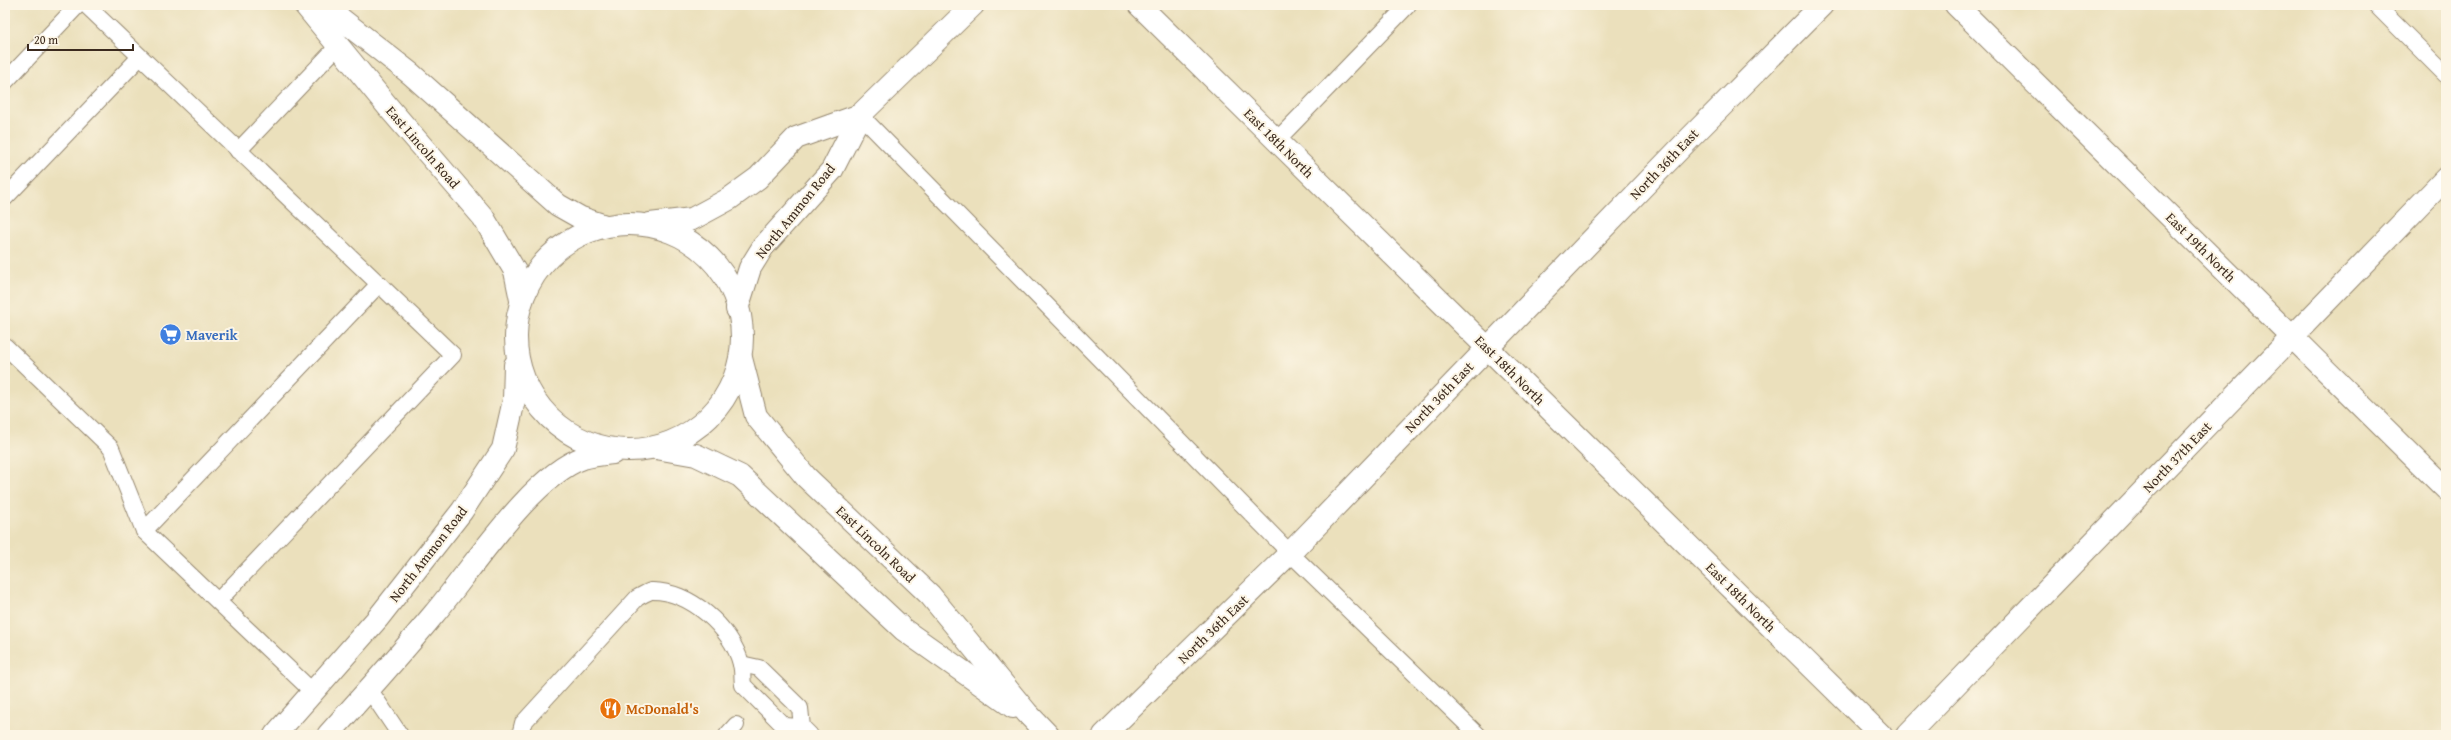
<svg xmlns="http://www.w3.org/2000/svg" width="2451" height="740" font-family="'Gentium Book Plus',serif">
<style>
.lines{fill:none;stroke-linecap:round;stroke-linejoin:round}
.lane-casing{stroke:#93856d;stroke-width:18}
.street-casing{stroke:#93856d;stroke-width:24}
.secondary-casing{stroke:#93856d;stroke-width:24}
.lane{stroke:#fff;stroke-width:16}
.street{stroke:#fff;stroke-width:22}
.secondary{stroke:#fff;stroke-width:22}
.labels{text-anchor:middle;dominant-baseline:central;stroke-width:4;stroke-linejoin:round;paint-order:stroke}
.street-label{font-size:14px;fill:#3b2a1e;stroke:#fcf5e5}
.shop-label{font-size:14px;font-weight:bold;fill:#366cbe;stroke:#fcf5e5;text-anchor:start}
.food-label{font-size:14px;font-weight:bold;fill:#c56008;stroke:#fcf5e5;text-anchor:start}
</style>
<rect width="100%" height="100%" fill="#fcf5e5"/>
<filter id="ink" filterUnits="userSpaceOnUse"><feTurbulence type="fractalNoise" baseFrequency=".025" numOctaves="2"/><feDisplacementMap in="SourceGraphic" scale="8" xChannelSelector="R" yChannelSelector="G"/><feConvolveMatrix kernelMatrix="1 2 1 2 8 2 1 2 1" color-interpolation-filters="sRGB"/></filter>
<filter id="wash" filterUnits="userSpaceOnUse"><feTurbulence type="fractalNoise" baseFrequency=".012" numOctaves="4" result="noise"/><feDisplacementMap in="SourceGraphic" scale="16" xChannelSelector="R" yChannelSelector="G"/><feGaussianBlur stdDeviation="0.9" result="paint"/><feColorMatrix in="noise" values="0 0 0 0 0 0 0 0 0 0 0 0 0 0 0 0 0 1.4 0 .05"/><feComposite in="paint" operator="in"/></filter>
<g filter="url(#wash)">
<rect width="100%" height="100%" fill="#ebe0bc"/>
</g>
<g filter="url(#ink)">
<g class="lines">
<defs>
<g id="lane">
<polyline points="86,5 379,284 144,531"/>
<polyline points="2376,5 2446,75"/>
<polyline points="5,82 78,5"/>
<polyline points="860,115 1290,553 1478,735"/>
<polyline points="1277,140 1408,5"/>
<polyline points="238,151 338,46"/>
<polyline points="5,198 140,57"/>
<polyline points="5,346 111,448 144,531 313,692"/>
<polyline points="218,601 453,355 379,284"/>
<polyline points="741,664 759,668 800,708 802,727"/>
<polyline points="369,689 400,735"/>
<path d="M520,735L523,723L637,598C641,596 647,592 651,591C689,590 732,628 741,664C743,671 742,679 743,685L784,726L802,727L810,735"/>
<polyline points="727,735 736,725"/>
</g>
<g id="street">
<polyline points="1139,5 1881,735"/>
<polyline points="1956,5 2446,489"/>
<polyline points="1104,735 1290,553 1691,137 1822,5"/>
<polyline points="1907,735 2446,178"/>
</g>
<g id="secondary">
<polyline points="305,5 389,108 483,217 515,271 521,300"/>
<polyline points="323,5 411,74 558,205 581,218 605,226"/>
<circle cx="629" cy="337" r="113"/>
<polyline points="650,224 692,219 729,199 758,178 796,138 860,115"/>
<polyline points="737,309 750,268 763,247 832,170 860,115 973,5"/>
<polyline points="741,358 756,416 806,477 930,595 1027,713 1048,735"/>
<polyline points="656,448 696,455 740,476 904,630 1013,707"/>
<polyline points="275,735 378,618 462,511 503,449 514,400 515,365"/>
<path d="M328,735C364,695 400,655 434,614C469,573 532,475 583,458C593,455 604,454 613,453"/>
</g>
</defs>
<use href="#lane" class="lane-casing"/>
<use href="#street" class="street-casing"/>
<use href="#secondary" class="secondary-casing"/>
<use href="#lane" class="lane"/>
<use href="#street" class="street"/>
<use href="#secondary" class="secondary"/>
</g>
</g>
<defs>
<symbol id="supermarket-disc" viewBox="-11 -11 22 22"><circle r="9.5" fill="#3f7fe0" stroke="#fcf5e5"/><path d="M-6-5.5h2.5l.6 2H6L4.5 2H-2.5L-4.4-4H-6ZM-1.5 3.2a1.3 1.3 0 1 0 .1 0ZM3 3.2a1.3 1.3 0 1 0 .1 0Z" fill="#fff"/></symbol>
<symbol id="restaurant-disc" viewBox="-11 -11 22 22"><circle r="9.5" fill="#e8710a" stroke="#fcf5e5"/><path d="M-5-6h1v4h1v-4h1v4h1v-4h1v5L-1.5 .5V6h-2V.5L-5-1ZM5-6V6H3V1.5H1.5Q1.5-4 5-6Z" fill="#fff"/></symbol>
</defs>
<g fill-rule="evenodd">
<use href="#supermarket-disc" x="158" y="322" width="25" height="25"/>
<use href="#restaurant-disc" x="598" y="696" width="25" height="25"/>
</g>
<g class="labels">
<g class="street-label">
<text transform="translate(1279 143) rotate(45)">East 18th North</text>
<text transform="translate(423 147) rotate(49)">East Lincoln Road</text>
<text transform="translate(1664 164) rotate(-46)">North 36th East</text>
<text transform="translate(795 211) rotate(-51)">North Ammon Road</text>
<text transform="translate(2201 247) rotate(45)">East 19th North</text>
<text transform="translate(1510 370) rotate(45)">East 18th North</text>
<text transform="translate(1439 397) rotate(-46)">North 36th East</text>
<text transform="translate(2177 457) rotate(-46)">North 37th East</text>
<text transform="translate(876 544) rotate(44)">East Lincoln Road</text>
<text transform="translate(428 554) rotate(-52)">North Ammon Road</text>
<text transform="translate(1741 597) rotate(45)">East 18th North</text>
<text transform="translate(1213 629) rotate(-44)">North 36th East</text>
</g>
<g class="shop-label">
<text x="186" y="335">Maverik</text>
</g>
<g class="food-label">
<text x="626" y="709">McDonald's</text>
</g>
</g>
<rect width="2451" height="740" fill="none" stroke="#fcf5e5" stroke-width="20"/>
<path d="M28 44v6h105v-6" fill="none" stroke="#3b2a1e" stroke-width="2"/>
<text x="34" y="44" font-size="12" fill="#3b2a1e" stroke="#fcf5e5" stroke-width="3" paint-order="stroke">20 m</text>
</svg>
